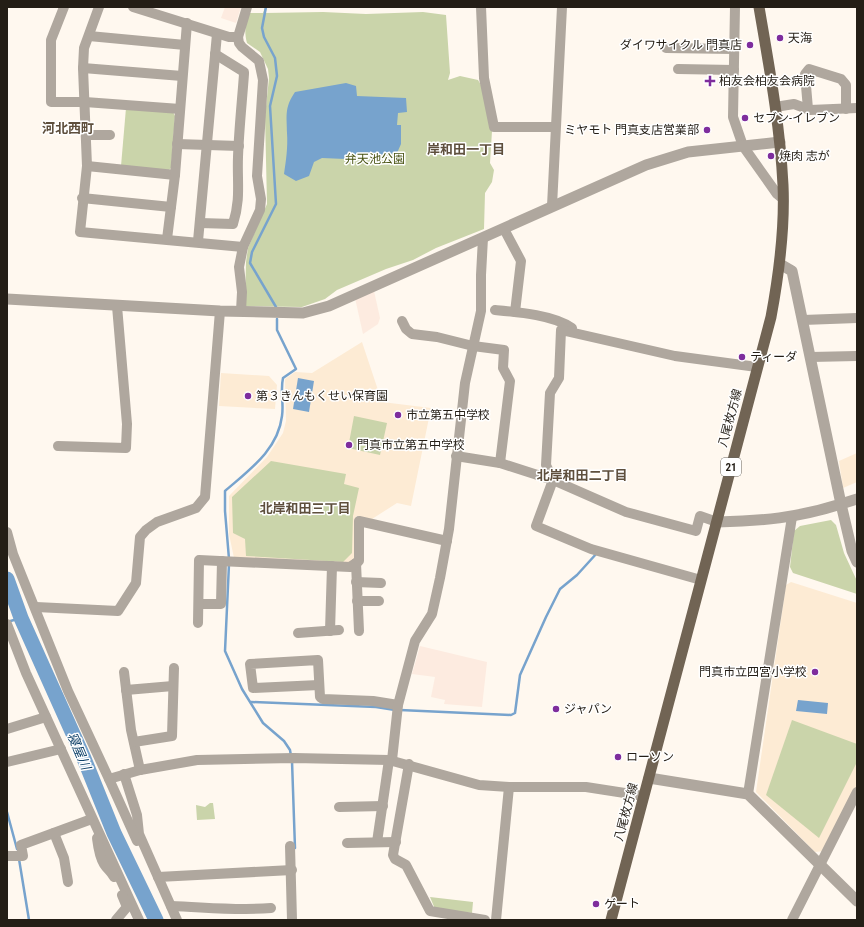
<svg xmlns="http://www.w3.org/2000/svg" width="864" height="927" font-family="'Roboto Condensed','Noto Sans JP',sans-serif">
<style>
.built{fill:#fdebd4}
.industrial{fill:#fdebe0}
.green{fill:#cad4aa}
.water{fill:#77a3cd}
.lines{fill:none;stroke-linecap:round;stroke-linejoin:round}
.stream{stroke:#77a3cd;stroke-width:2.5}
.river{stroke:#77a3cd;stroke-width:15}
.minor{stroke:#afa79e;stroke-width:10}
.tertiary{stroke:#afa79e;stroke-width:11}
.primary{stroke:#716454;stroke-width:11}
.poi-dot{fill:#7e2d9d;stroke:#fff;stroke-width:1.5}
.labels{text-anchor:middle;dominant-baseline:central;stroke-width:3;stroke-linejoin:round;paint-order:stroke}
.shield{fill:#fff;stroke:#66625c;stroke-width:1}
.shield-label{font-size:11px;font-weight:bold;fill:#241e16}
.poi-label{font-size:12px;fill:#241e16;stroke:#fff;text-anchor:start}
.park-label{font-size:12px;fill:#495313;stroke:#fff}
.street-label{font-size:12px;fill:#241e16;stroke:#fff}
.neighbourhood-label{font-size:13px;font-weight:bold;fill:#5e4f3d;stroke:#fff}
.water-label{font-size:13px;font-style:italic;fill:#0e4068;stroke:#fff}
</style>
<rect width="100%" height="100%" fill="#fff8ef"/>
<g class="built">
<polygon points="362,342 382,402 431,408 411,506 397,503 372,519 356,516 356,557 349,564 234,558 229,534 229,496 267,457 283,433 286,421 285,379 295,372 312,373"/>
<polygon points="221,373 269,376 277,385 275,409 219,406"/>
<polygon points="857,453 857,482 843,488 839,461"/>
<polygon points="791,582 857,603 857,786 825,851 815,852 756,792 786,585"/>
</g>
<g class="industrial">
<polygon points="225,7 241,7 236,23 221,18"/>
<polygon points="374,291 380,318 378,324 363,334 355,298"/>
<polygon points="420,646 487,662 482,707 444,704 445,700 431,697 435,677 412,674"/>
</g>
<g class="green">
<path d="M265,7V13L323,12L366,14L423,12L446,15L450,73L448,80L460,76L478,80L481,85L492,131L490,163L494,170L492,182L485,193L484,229L436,248L413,260L386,269L337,290L325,299L302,307L245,306L246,262L248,248L267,204L265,116L269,78L268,69L260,52L247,43C244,32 245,23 250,13H263Z"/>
<polygon points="126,108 173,112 175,116 171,168 169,170 121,166"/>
<polygon points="354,416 387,423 380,455 348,448"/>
<polygon points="271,461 346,474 344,484 359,488 353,516 352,553 343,562 246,556 245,539 233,533 232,497"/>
<polygon points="831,520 836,525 844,553 857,581 857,594 793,573 790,567 794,531 800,526"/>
<polygon points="792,720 857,744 857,762 819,838 766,795"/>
<polygon points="210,803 213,803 215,819 197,820 196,805 205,807"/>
<polygon points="430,897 473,902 472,913 435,909"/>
</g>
<g class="water">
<path d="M346,83L356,86L357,96L406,98L407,112L398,113L397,125H401V144L397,153L345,159L322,158L314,162L309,176L296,181L284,174C286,161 288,147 287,133C287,116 284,108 295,92Z"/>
<polygon points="298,378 314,381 309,412 293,409"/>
<polygon points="798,700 828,703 827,714 796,711"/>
</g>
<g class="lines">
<g class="stream">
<polyline points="266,7 262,28 264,37 275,58 277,76 270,106 276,204 252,252 250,263 276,307"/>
<path d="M229,559L225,511V491C249,470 278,450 282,416C284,403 280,391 283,378L296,369L277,330V319"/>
<polyline points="229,564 225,651 242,689 263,723 284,741 290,750 291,756"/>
<polyline points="7,622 21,618"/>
<polyline points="251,702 376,707 395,710"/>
<polyline points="400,710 511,715 515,713 520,675 546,617 560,589 577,575 597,553"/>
<polyline points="292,761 295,848"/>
<polyline points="7,812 17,849"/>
<polyline points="19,859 29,920"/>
</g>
<polyline class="river" points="7,579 21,618 83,756 114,833 156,920"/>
<g class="minor">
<polyline points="64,7 51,40 51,102 85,102 180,109"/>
<polyline points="99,7 84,48 83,68 87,166 80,232 243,247 239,267 242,292 241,311"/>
<polyline points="133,7 229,37 238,37 247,7"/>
<polyline points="481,7 484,78 494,127 555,127"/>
<polyline points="735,7 733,117 743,146 777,194 783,199"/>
<polyline points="89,36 185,45"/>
<polyline points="238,37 239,43 242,47 259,61 263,80 257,176 261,199 260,210 243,247"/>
<polyline points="666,48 734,49"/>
<polyline points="83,68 182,76"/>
<polyline points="678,69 734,70"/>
<polyline points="775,107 794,104 810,110 857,108"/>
<polyline points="808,109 805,74 809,69 841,79 846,85 846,109"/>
<polyline points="87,135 110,135"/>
<polyline points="177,144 239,146"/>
<polyline points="87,166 175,175"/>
<polyline points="82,198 171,207"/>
<polyline points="552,206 562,7"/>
<path d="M200,223L233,224C241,199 237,182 238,157C239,129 242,102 244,74V72L215,54"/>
<polyline points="504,229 521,261 515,312"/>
<polyline points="167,239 175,175 187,23"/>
<polyline points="198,241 217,34"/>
<path d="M495,310C517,312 554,315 572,328"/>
<polyline points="803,320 857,318"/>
<polyline points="402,321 406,329 412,334 437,337 473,346 504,350 503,368 510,381 500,463"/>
<polyline points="811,357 857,356"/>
<polyline points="58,446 126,448 127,424 117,306"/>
<polyline points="456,456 500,463 553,480 626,512 696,531 700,516 717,522"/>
<polyline points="7,532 13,554 68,691 109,779 140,770 197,760 294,758 389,760 479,785 509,787 586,787 644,796"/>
<polyline points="356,563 359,631"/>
<polyline points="701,580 591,549 536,526 553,480 546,465 550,393 559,378 561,330 675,356 757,367"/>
<polyline points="356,582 381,583"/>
<polyline points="357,601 379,601"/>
<polyline points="199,604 221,604 222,561"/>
<polyline points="36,607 118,611 136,583 140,537 146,530 157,522 196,508 205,497 220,311"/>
<polyline points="198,623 199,560 350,567 359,561 359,521 447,541"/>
<polyline points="7,624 26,673 139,920"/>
<polyline points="330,631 332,566"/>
<polyline points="298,633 339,630"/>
<polyline points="124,672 131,730 140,770"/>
<polyline points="319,685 253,688 250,664 318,660 320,697 323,699 373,701 398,705"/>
<polyline points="126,690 173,686"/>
<polyline points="7,729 46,717"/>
<polyline points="134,742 172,736 174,668"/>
<polyline points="392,760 398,705 415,641 432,614 440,578 449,529 465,383 481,311 481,275 483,238"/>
<polyline points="7,762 61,749"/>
<polyline points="409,764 393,855 395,859 406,865 430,911 485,920"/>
<polyline points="124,774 137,815 139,834 177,920"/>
<polyline points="109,779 137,841"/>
<polyline points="748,794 792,517"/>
<polyline points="339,807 383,806"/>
<polyline points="54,833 64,858 68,882"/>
<path d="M97,838C98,846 99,856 104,864C107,869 111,871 114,877"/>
<polyline points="377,842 389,760"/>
<polyline points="347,843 396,842"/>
<polyline points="290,846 292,920"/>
<polyline points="7,856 23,856 21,845 89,820"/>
<polyline points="158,877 292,870"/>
<path d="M171,906C204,907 237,911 271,908"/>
<polyline points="116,920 127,907 122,895"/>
<polyline points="496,920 509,787"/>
<polyline points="792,920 857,792"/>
</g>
<g class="tertiary">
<polyline points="7,299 220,311 303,313 329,306 646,165 688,152 780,142"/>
<polyline points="857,499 841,504 852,551 857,562"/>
<path d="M717,522C762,521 797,518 841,504L792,271L780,264"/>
<polyline points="649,778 748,794 857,901"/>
</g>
<path class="primary" d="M611,920L771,317C779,274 785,229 783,185C780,125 769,66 759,7"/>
</g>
<g class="poi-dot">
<circle cx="780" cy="38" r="4"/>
<circle cx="750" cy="45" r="4"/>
<path d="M708 75h4v4h4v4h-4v4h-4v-4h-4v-4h4z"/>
<circle cx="745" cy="118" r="4"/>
<circle cx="707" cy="130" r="4"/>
<circle cx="771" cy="156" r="4"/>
<circle cx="742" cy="357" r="4"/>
<circle cx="248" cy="396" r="4"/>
<circle cx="398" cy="415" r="4"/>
<circle cx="349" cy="445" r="4"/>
<circle cx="815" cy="672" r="4"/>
<circle cx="556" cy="709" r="4"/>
<circle cx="618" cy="757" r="4"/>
<circle cx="596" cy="904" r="4"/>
</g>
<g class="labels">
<rect class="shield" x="721" y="458" width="20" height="18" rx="3"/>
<g class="shield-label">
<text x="731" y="467">21</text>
</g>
<g class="poi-label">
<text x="788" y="38">天海</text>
<text x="742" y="45" text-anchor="end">ダイワサイクル 門真店</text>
<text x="719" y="81">柏友会柏友会病院</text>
<text x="753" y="118">セブン-イレブン</text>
<text x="699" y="130" text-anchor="end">ミヤモト 門真支店営業部</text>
<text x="779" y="156">焼肉 志が</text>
<text x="750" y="357">ティーダ</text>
<text x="256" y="396">第３きんもくせい保育園</text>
<text x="406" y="415">市立第五中学校</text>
<text x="357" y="445">門真市立第五中学校</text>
<text x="807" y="672" text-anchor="end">門真市立四宮小学校</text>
<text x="564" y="709">ジャパン</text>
<text x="626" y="757">ローソン</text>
<text x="604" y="904">ゲート</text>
</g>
<g class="park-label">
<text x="375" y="159">弁天池公園</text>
</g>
<g class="street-label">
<text transform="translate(730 418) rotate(-75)">八尾枚方線</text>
<text transform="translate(626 812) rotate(-75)">八尾枚方線</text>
</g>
<g class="neighbourhood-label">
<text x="68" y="128">河北西町</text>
<text x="466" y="149">岸和田一丁目</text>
<text x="582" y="475">北岸和田二丁目</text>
<text x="305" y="508">北岸和田三丁目</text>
</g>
<g class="water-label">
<text transform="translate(79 751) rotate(67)">寝屋川</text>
</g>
</g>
<rect width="864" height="927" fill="none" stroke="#241e16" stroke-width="16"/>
</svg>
